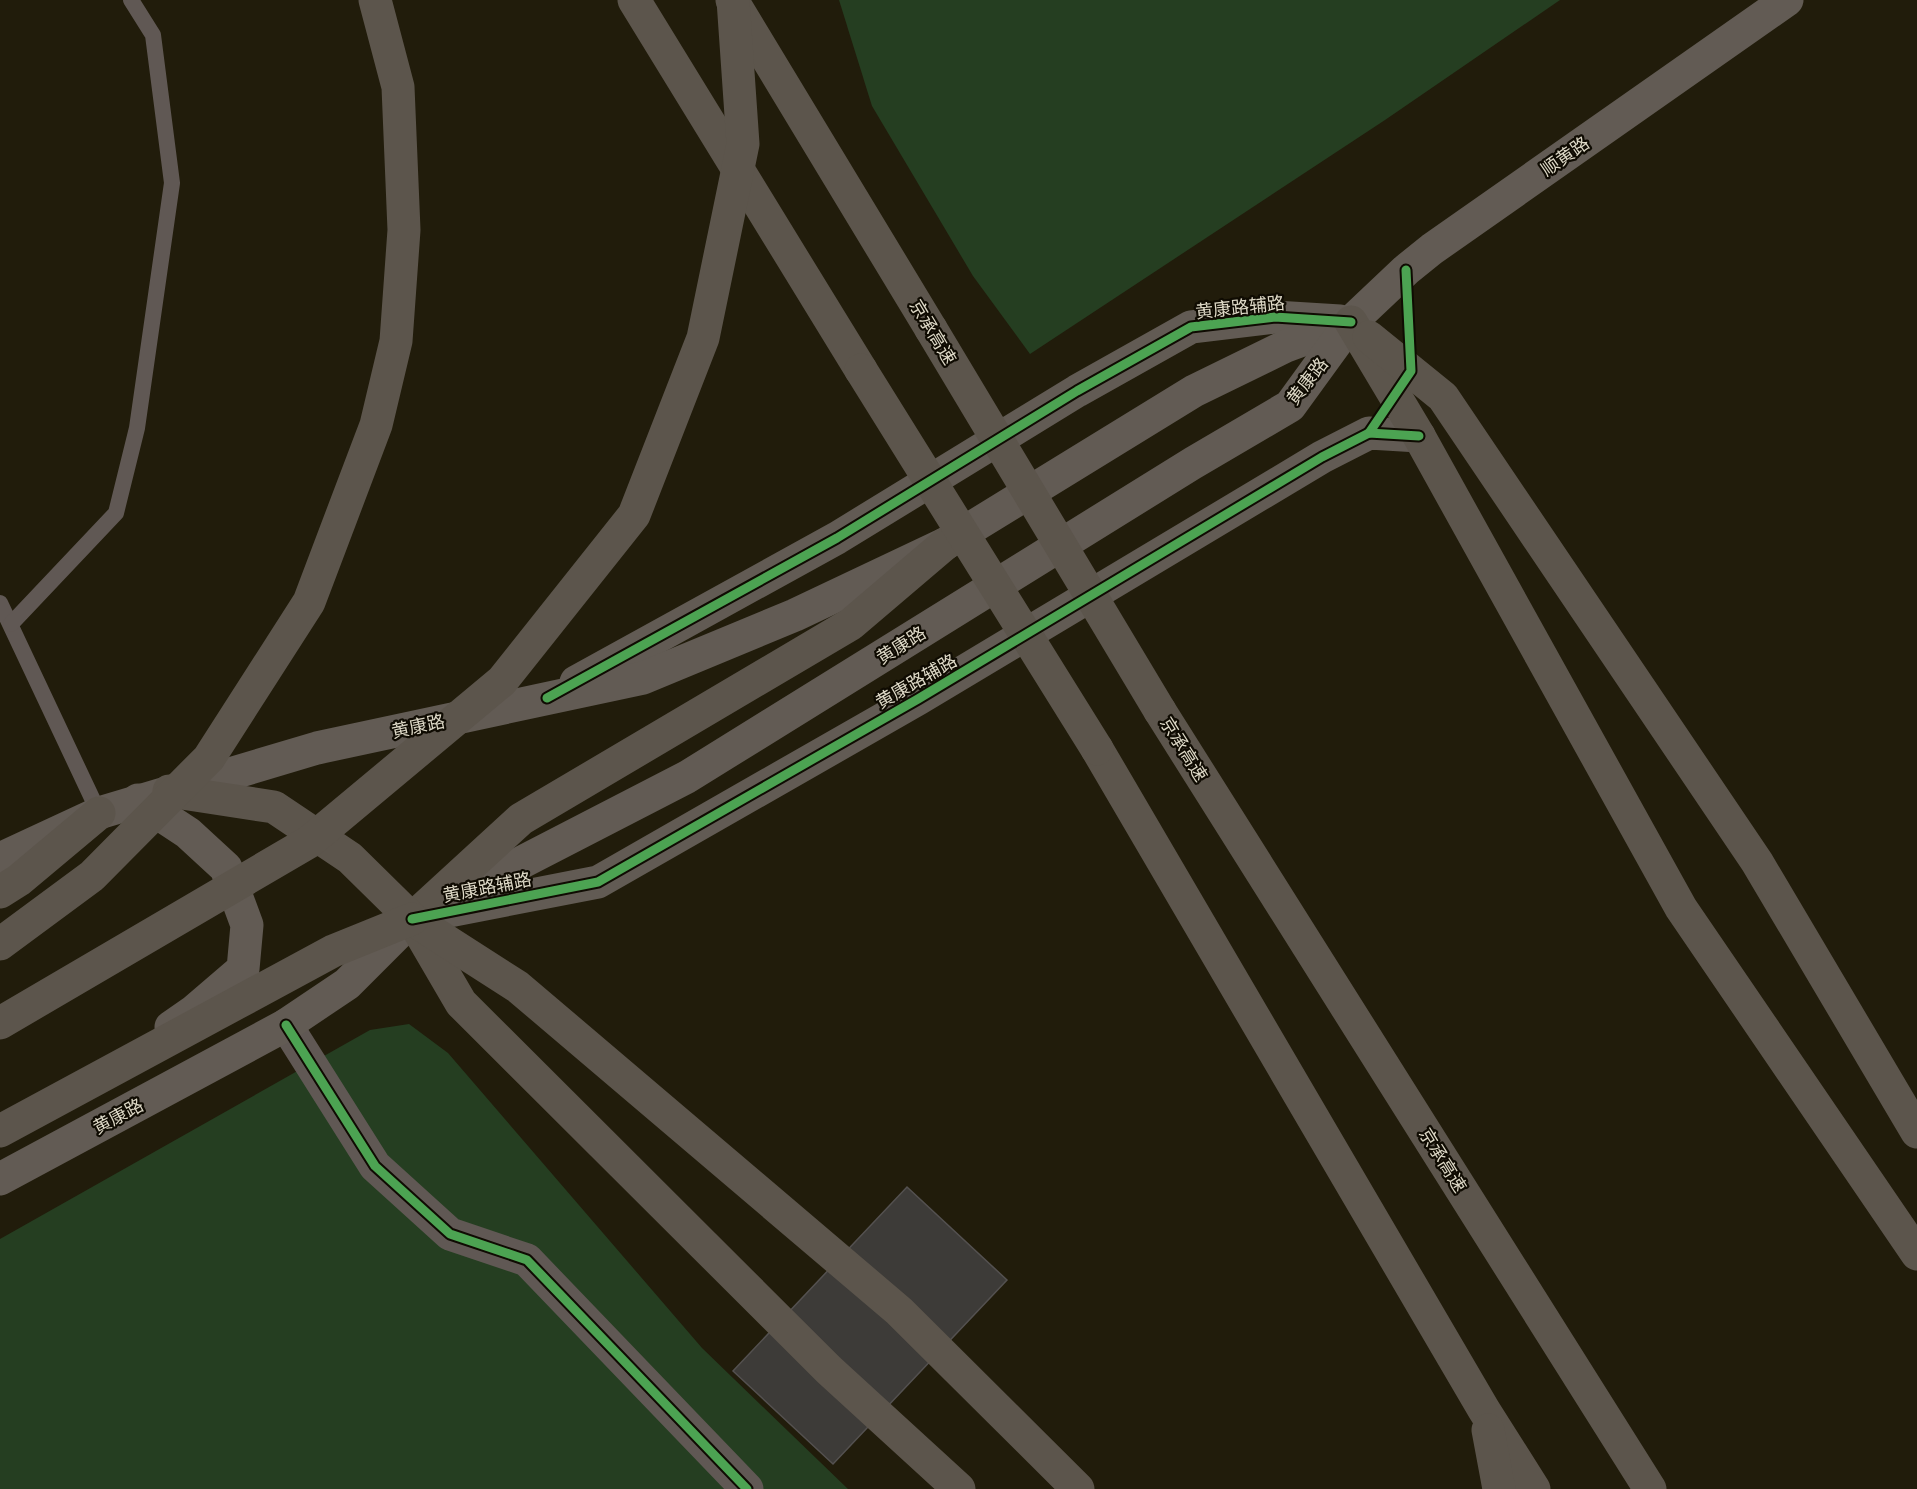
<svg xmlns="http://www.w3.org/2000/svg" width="1917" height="1489" font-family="'Work Sans','Noto Sans SC',sans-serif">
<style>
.green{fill:#253e21}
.building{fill:#3d3b38;stroke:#545150;stroke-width:1.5}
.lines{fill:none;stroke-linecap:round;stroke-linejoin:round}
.lane{stroke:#605854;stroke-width:16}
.street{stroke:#605854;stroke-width:33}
.secondary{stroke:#625b54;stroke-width:33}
.highway{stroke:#5c554c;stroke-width:33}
.highway-bridge{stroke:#5c554c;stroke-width:33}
.cycleway-casing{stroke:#0f0b02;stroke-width:13}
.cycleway{stroke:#4ca352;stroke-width:9}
.labels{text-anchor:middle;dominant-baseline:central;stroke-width:4.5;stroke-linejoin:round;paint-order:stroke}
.street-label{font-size:18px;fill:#ddd8c6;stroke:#0f0b02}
</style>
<rect width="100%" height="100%" fill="#211c0b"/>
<g class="green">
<polygon points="839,0 1560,0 1385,120 1030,354 973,276 872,106"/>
<polygon points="409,1024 448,1053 702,1348 848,1489 0,1489 0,1239 370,1030"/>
</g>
<polygon class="building" points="907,1187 1007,1280 833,1464 733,1371"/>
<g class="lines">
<g class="lane">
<polyline points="0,603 99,813"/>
<polyline points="11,624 116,513 137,428 172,183 153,35 131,0"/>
</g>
<polyline class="street" points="286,1025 375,1166 450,1234 527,1260 747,1489"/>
<g class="secondary">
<polyline points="576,682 837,538 1077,391 1191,327 1275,317 1340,321"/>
<polyline points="138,800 188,833 226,868 247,925 243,969 194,1011 171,1027"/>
<polyline points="0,859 99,813 317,748 643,678 795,615 945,544 1194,391 1286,346 1351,322"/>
<polyline points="449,911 598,882 918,699 1322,457 1369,433 1419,436"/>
<polyline points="0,1179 286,1025 347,984 412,919 687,777 1193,463 1290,406 1351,322 1406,270 1432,249 1787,0"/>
</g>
<g class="highway">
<polyline points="634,0 861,370"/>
<polyline points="732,0 931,329"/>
<polyline points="1351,322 1419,436 1681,908 1917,1254"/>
<polyline points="1369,337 1443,397 1757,862 1917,1132"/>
<polyline points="945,544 851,624 521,819 412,919 461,1003 829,1370 959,1489"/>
<polyline points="1160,711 1650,1489"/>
<polyline points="1097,749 1484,1410 1534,1489"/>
<polyline points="169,791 274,807 350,858 412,919 518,987 899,1311 1078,1489"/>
<polyline points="0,892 19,880 99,813"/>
<polyline points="0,1131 333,951 412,919"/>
<polyline points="1488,1430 1499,1489"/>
</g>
<g class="highway-bridge">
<polyline points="931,329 1160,711"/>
<polyline points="861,370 1097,749"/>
<polyline points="0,944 92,876 209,758 309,602 376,425 396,341 404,230 398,87 375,0"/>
<polyline points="0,1023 309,842 502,681 634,515 703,338 743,144 733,0"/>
</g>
<defs>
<g id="cycleway">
<polyline points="1369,433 1411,371 1406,270"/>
<polyline points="547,698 837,538 1077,391 1191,327 1275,317 1351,322"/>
<polyline points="412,919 598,882 918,699 1322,457 1369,433 1419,436"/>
<polyline points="286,1025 375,1166 450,1234 527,1260 747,1489"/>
</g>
</defs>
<use href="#cycleway" class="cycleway-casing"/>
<use href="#cycleway" class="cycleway"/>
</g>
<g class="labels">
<g class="street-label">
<text transform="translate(1565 156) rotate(-35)">顺黄路</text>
<text transform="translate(1240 307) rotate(-6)">黄康路辅路</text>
<text transform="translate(933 332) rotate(59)">京承高速</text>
<text transform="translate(1307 381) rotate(-52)">黄康路</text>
<text transform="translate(901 645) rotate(-32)">黄康路</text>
<text transform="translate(916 681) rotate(-30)">黄康路辅路</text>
<text transform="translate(418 726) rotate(-12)">黄康路</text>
<text transform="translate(1184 749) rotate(58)">京承高速</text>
<text transform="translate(487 887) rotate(-11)">黄康路辅路</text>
<text transform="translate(118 1116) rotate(-28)">黄康路</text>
<text transform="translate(1443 1160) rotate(58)">京承高速</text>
</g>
</g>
</svg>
